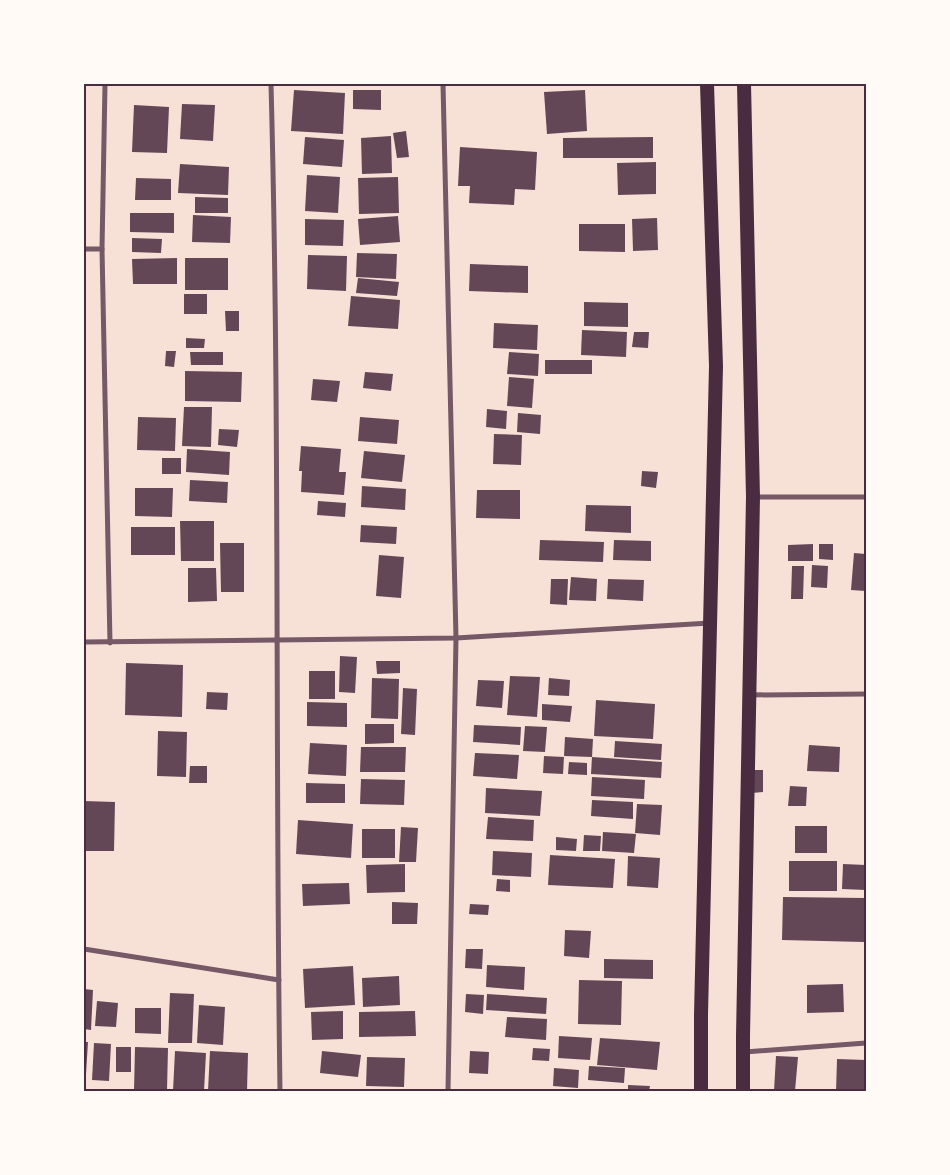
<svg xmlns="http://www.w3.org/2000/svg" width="950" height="1175" font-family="Barlow,sans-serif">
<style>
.building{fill:#644757}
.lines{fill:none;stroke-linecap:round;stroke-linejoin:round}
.minor{stroke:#755966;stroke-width:5}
.trunk{stroke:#4a2c40;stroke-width:14}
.neatline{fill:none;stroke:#4a2c40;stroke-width:2}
</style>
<rect width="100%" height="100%" fill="#f7e1d7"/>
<g class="building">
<polygon points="294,90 345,93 343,134 291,131"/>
<polygon points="353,90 381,90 381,110 353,109"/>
<polygon points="585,90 587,131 547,134 544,92"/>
<polygon points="182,104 215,105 213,141 180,139"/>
<polygon points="134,105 169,107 167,153 132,152"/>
<polygon points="406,131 409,157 397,158 393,133"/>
<polygon points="391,136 392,173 362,174 361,138"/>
<polygon points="305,137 344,140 342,167 303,164"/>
<polygon points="653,137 653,158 563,158 563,138"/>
<polygon points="460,147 537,152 535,190 515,189 514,205 469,203 470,186 458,186"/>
<polygon points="656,162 656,194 618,195 617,163"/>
<polygon points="180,164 229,167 228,195 178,193"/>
<polygon points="307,175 340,177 338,213 305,211"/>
<polygon points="398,177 399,213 359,214 358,178"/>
<polygon points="136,178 171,179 171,200 135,200"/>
<polygon points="195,197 228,198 228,213 195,213"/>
<polygon points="130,213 174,213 174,233 130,232"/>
<polygon points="193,215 231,217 230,243 192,242"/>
<polygon points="398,216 400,242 360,245 358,219"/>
<polygon points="657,218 658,250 633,251 632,219"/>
<polygon points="305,219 344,220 343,246 305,245"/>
<polygon points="579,224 625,224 625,252 579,251"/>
<polygon points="132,238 162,239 161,253 132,252"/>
<polygon points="357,253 397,254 396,279 356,277"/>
<polygon points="308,255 347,256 346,291 307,289"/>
<polygon points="177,258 177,284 133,284 132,259"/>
<rect x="185" y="258" width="43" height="32"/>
<polygon points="470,264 528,266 528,293 469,291"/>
<polygon points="358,278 399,282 397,296 356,293"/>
<rect x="184" y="294" width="23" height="20"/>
<polygon points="351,296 400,300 398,329 348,326"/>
<polygon points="584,302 628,303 628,327 584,326"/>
<polygon points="225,311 239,311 239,331 226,331"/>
<polygon points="494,323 538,325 537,350 493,348"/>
<polygon points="582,330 627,332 626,357 581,355"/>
<polygon points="634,332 649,332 648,348 632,347"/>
<polygon points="186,338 205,339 204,348 186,348"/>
<polygon points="166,351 176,351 174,367 165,366"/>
<polygon points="190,352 223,352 223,365 191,365"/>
<polygon points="509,352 539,354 538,376 507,374"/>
<rect x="545" y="360" width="47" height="14"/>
<polygon points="185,371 242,372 241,402 185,401"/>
<polygon points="365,372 393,374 391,391 363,388"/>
<polygon points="509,377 534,379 532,408 507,406"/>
<polygon points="313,379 340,381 337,402 311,400"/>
<polygon points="184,407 212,407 211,447 182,446"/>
<polygon points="487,409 507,411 506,429 486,427"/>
<polygon points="518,413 541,415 540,434 517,432"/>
<polygon points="138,417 176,418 175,451 137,450"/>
<polygon points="360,417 399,420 397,444 358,441"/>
<polygon points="219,429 239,430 237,447 218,445"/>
<polygon points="494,434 522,435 521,465 493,464"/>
<polygon points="301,446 341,449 339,472 346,472 344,495 301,492 302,471 299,471"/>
<polygon points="187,449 230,452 229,475 186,472"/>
<polygon points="364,451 405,455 402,482 361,478"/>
<rect x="162" y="458" width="19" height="16"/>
<polygon points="642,471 658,472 656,488 641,486"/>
<polygon points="190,480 228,482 227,503 189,501"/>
<polygon points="362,486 406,489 405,510 361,507"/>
<polygon points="135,488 173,488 172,517 135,516"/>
<polygon points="477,490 520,490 520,519 476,518"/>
<polygon points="318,501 346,503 345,517 317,515"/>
<polygon points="586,505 631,506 631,533 585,531"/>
<polygon points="180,521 214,521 214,561 181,561"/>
<polygon points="361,525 397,527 396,544 360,542"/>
<rect x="131" y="527" width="44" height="28"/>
<polygon points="540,540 604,542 603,562 539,560"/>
<polygon points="614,540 651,541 651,561 613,560"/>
<polygon points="220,543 244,543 244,592 221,592"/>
<polygon points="813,544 813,561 788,561 788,545"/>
<polygon points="819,544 833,544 833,560 819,559"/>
<polygon points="854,553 866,554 866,591 851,590"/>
<polygon points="379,555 404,557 401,598 376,596"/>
<polygon points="812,565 828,566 827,588 811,587"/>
<polygon points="792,566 804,566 803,599 791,599"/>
<polygon points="188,568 216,568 217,601 188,602"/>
<polygon points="571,577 597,579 596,601 569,600"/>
<polygon points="551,579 568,579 567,605 550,604"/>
<polygon points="608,579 644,580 643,601 607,599"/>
<polygon points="340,656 357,657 355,693 339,692"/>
<polygon points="376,661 400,661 400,673 377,674"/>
<polygon points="126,663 183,665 182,717 125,715"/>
<rect x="309" y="671" width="26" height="28"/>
<polygon points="510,676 540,677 537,717 507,715"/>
<polygon points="372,678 399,679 398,719 371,718"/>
<polygon points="549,678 570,680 569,696 548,695"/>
<polygon points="478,680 504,681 502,708 476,706"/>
<polygon points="403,688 417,689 415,735 401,734"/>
<polygon points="207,692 228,693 227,710 206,709"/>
<polygon points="596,700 655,704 653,739 594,736"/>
<polygon points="307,702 347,703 347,727 307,726"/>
<polygon points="542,704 572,706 570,722 542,720"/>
<polygon points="365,724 394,724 394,743 365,744"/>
<polygon points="474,725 521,727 520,745 473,742"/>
<polygon points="525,726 547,727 545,752 523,751"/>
<polygon points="158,731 187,732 186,777 157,776"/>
<polygon points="565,737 593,739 592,757 564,756"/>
<polygon points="615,741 662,744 661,760 614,757"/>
<polygon points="310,743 347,745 346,776 308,774"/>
<polygon points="809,745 840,747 839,772 807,771"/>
<polygon points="361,747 406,747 405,772 360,772"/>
<polygon points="475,753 519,755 517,779 473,776"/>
<polygon points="544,756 564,757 563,774 543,773"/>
<polygon points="592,757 662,762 661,778 591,774"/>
<polygon points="569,762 587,763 587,775 568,774"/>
<polygon points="190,766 207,766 207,783 189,783"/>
<polygon points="752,770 763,770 763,792 752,793"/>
<polygon points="592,777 645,780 644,799 591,796"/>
<polygon points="361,779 405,780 404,805 360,804"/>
<polygon points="306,783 345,784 345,803 306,803"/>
<polygon points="790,786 807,787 806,806 788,806"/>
<polygon points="486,788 542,791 540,816 485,813"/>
<polygon points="592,800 633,802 633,819 591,816"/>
<polygon points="84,801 115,802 114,851 84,851"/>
<polygon points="637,804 662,805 660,835 635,833"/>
<polygon points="488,817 534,820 533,841 486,839"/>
<polygon points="298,820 353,824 351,858 296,854"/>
<rect x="795" y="826" width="32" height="27"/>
<polygon points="401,827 418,828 416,862 399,862"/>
<rect x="362" y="829" width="33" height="29"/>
<polygon points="603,832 636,834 634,853 602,851"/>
<polygon points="584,835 601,836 600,851 583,851"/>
<polygon points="556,837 577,839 576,851 556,850"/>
<polygon points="493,851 532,853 531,877 492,875"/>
<polygon points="550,855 615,859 613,888 548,885"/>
<polygon points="628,856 660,858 658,888 627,886"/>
<rect x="789" y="861" width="48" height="30"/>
<polygon points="405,864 405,892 367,893 366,865"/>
<polygon points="843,864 866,865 866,890 842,889"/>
<polygon points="497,879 510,880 510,892 496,891"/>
<polygon points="349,883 350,904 303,906 302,884"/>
<polygon points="783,897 865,898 864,942 782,940"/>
<polygon points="392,902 418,903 417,924 392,924"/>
<polygon points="470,904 489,905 488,915 469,914"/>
<polygon points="565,930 591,931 589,958 564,956"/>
<polygon points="466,949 483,949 482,969 465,968"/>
<polygon points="604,959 653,960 653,979 604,978"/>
<polygon points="487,965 525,967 524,990 486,987"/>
<polygon points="353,966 355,1005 305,1008 303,969"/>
<polygon points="399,976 400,1005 363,1007 362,978"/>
<polygon points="579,980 622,981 621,1025 578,1024"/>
<polygon points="843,984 844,1012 807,1013 807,985"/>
<polygon points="84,989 93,990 91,1030 84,1029"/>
<polygon points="170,993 194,994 192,1043 168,1043"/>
<polygon points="466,994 484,995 483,1014 465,1012"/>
<polygon points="487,994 547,998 546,1014 486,1010"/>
<polygon points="97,1001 118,1003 116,1027 95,1026"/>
<polygon points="199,1005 225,1007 223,1045 197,1043"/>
<polygon points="135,1008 161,1008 161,1034 135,1033"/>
<polygon points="343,1011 343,1039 312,1040 311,1012"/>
<polygon points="415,1011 416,1036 359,1037 359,1012"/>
<polygon points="507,1017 547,1019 546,1040 505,1037"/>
<polygon points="559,1036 592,1038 590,1060 558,1058"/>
<polygon points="600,1038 660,1042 657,1070 597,1065"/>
<polygon points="84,1042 88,1042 85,1090 84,1090"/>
<polygon points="94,1043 111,1044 109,1081 92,1080"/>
<rect x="116" y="1047" width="15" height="25"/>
<polygon points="135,1047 168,1048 167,1091 134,1091"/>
<polygon points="533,1048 550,1049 549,1061 532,1060"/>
<polygon points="175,1051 206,1053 204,1091 173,1091"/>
<polygon points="210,1051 248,1053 247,1091 208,1091"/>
<polygon points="322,1051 361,1055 358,1077 320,1073"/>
<polygon points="470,1051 489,1052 488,1074 469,1073"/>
<polygon points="776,1056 798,1057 795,1091 774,1091"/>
<polygon points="367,1057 405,1058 404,1087 366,1086"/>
<polygon points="837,1059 866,1060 866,1091 836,1091"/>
<polygon points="589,1066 625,1068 624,1083 588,1080"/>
<polygon points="554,1068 579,1070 578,1088 553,1086"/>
<polygon points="628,1085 650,1086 649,1091 628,1091"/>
</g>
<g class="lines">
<g class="minor">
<polyline points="105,84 102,249 110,643"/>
<path d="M271,84C280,420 275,755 280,1091"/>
<polyline points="443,84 456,638 448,1091"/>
<polyline points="84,249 102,249"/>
<polyline points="754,497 866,497"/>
<polyline points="84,642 456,638 710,623"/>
<polyline points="749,695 866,694"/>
<polyline points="84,949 279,980"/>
<polyline points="745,1052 866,1043"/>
</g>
<g class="trunk">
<polyline points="701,1091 701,1015 716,366 707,84"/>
<polyline points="743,1091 743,1036 753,497 744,84"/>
</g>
</g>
<rect width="950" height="1175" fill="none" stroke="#fffaf5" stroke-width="170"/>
<rect x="85" y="85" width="780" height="1005" class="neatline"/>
</svg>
